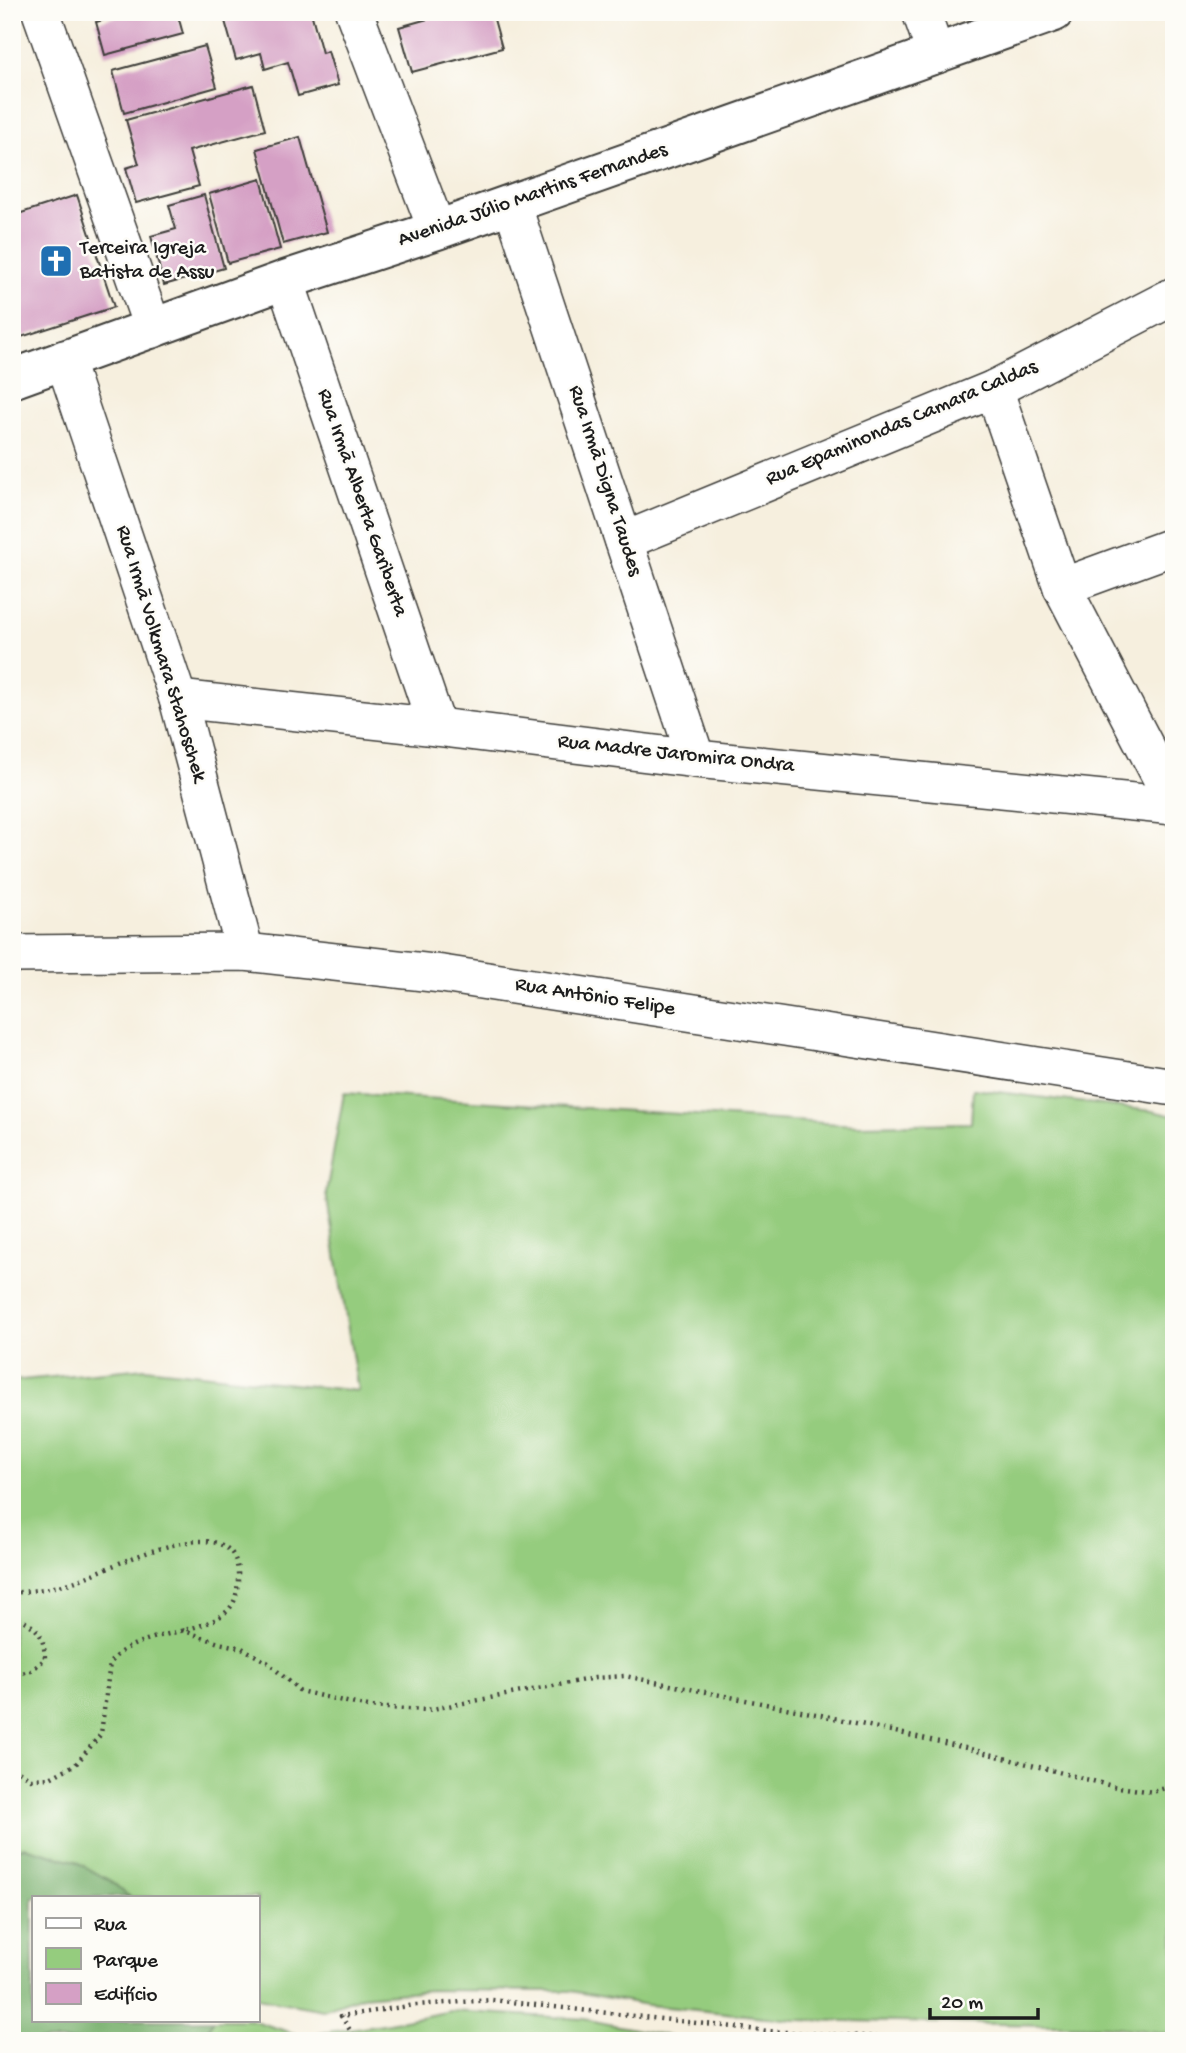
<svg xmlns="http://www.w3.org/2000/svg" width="1186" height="2053" font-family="'Gochi Hand',sans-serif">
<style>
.green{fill:#95cc7e;stroke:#58744d;stroke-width:2}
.forest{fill:#78b06d;stroke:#4a6644;stroke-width:2}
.building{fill:#d5a0c5}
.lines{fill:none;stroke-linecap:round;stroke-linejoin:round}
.minor-casing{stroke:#3d3c39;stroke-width:40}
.tertiary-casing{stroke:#3d3c39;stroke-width:42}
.path{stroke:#3d3c39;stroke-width:4.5;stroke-dasharray:2 5;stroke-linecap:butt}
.minor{stroke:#fff;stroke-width:37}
.tertiary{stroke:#fff;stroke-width:38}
.labels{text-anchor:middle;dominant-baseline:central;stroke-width:5;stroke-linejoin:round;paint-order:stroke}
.street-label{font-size:21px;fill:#1c1c1c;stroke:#fdfcf7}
.poi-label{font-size:21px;fill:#1c1c1c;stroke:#fdfcf7;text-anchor:start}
</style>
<rect width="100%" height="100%" fill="#fdfcf7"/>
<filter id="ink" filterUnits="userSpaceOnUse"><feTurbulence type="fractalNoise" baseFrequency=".0143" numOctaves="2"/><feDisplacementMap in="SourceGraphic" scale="14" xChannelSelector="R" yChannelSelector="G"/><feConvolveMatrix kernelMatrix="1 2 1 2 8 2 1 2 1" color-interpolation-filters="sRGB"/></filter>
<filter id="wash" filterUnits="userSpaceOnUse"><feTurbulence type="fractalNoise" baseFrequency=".00686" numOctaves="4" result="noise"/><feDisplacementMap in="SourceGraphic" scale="28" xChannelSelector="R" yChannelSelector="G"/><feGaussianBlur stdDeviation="1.57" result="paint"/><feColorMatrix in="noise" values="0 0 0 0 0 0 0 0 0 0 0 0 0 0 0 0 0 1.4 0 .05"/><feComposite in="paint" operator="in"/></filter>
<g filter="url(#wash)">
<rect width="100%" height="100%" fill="#f6efde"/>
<g class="green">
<polygon points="973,1089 1152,1111 1174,1116 1174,2034 1107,2026 794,2020 647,2005 571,1991 431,1990 362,1996 323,2010 257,1998 257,1897 129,1897 112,1882 26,1847 12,1850 12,1381 145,1368 358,1391 326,1193 344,1093 857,1125 971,1123"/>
<polygon points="451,2011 584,2019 693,2041 201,2041 213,2020 251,2020 302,2036 389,2023"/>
</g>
<polygon class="forest" points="25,1847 75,1861 112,1882 129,1897 33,1897 33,2020 213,2020 201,2041 12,2041 12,1850"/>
<g id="blocks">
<g class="building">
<polygon points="133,12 177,12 183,34 105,55 96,22"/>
<polygon points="254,12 311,12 322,53 328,51 338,85 298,96 288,62 265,69 261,53 236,60 225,21"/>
<polygon points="453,12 492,12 502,48 412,72 399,27"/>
<polygon points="205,46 217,87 124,113 113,71"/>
<polygon points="253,85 265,130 189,151 199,186 136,203 126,168 139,164 126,120"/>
<polygon points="300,137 327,232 283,244 257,149"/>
<polygon points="261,179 280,249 228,263 209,194"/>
<polygon points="77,195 114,307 12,340 12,216"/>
<polygon points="204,195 224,268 164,285 151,236 176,229 169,205"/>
</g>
</g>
</g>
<g filter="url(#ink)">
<use href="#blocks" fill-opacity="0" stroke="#3d3c39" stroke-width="2"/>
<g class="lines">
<defs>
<g id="minor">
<polyline points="41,12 153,329"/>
<polyline points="354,12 437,230"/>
<polyline points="921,12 936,55"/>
<polyline points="512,204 696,759"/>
<polyline points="285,280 437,727"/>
<polyline points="64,359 178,699 245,952"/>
<polyline points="994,389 1062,587 1174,802"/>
<polyline points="624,541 994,389 1174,296"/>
<polyline points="1062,587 1174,546"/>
<polyline points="178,699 437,727 696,759 1174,806"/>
<polyline points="12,954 245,952 442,974 1174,1087"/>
</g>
<polyline id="tertiary" points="12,379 285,280 437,230 1054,12"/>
</defs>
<use href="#minor" class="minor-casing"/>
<use href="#tertiary" class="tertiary-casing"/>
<g class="path">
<path d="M12,1593C32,1591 57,1588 76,1581C115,1567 257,1491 236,1595C227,1639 136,1625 110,1663L101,1734L76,1764L50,1778L31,1779L12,1767"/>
<path d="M12,1615C35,1626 44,1631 45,1659L31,1671L12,1675"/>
<polyline points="182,1630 219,1643 242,1648 267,1662 300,1691 368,1707 427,1710 595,1678 625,1676 821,1715 970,1749 1112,1786 1153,1792 1174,1785"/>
<polyline points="357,2041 341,2016 416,2005 492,2000 768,2031 954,2041"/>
</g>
<use href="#minor" class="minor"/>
<use href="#tertiary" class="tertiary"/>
</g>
</g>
<defs>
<symbol id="church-square" viewBox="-11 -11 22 22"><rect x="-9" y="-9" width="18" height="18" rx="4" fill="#1f6fb2" stroke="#fdfcf7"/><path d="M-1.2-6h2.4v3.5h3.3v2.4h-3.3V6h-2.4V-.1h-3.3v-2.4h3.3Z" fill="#fff"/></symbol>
</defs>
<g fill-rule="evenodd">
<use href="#church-square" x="37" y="242" width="38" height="38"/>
</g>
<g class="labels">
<g class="street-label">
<text transform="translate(533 196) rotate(-19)">Avenida Júlio Martins Fernandes</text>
<text transform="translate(902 424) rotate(-23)">Rua Epaminondas Camara Caldas</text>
<text transform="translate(604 481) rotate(72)">Rua Irmã Digna Taudes</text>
<text transform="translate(361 503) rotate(71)">Rua Irmã Alberta Gariberta</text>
<text transform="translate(160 654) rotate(73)">Rua Irmã Volkmara Stahoschek</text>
<text transform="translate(676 755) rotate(6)">Rua Madre Jaromira Ondra</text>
<text transform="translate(595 998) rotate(9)">Rua Antônio Felipe</text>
</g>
<g class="poi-label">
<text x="80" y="249">Terceira Igreja<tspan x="80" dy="24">Batista de Assu</tspan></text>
</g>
</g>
<rect width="1186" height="2053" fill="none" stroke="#fdfcf7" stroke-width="42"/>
<rect x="32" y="1896" width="228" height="126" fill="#fdfcf7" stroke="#a3a29f" stroke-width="2"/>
<rect x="46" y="1918" width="35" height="10" fill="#ffffff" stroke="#a3a29f" stroke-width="2"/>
<text x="94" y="1930" font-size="21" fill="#1c1c1c">Rua</text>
<rect x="46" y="1948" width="35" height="21" fill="#95cc7e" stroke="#a3a29f" stroke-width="2"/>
<text x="94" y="1966" font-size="21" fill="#1c1c1c">Parque</text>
<rect x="46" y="1983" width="35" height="21" fill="#d5a0c5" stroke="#a3a29f" stroke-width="2"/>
<text x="94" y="2000" font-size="21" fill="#1c1c1c">Edifício</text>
<path d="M930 2008v10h108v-10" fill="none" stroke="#1c1c1c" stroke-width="3.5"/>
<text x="941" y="2008" font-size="21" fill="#1c1c1c" stroke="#fdfcf7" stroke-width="5" paint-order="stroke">20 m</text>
</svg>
